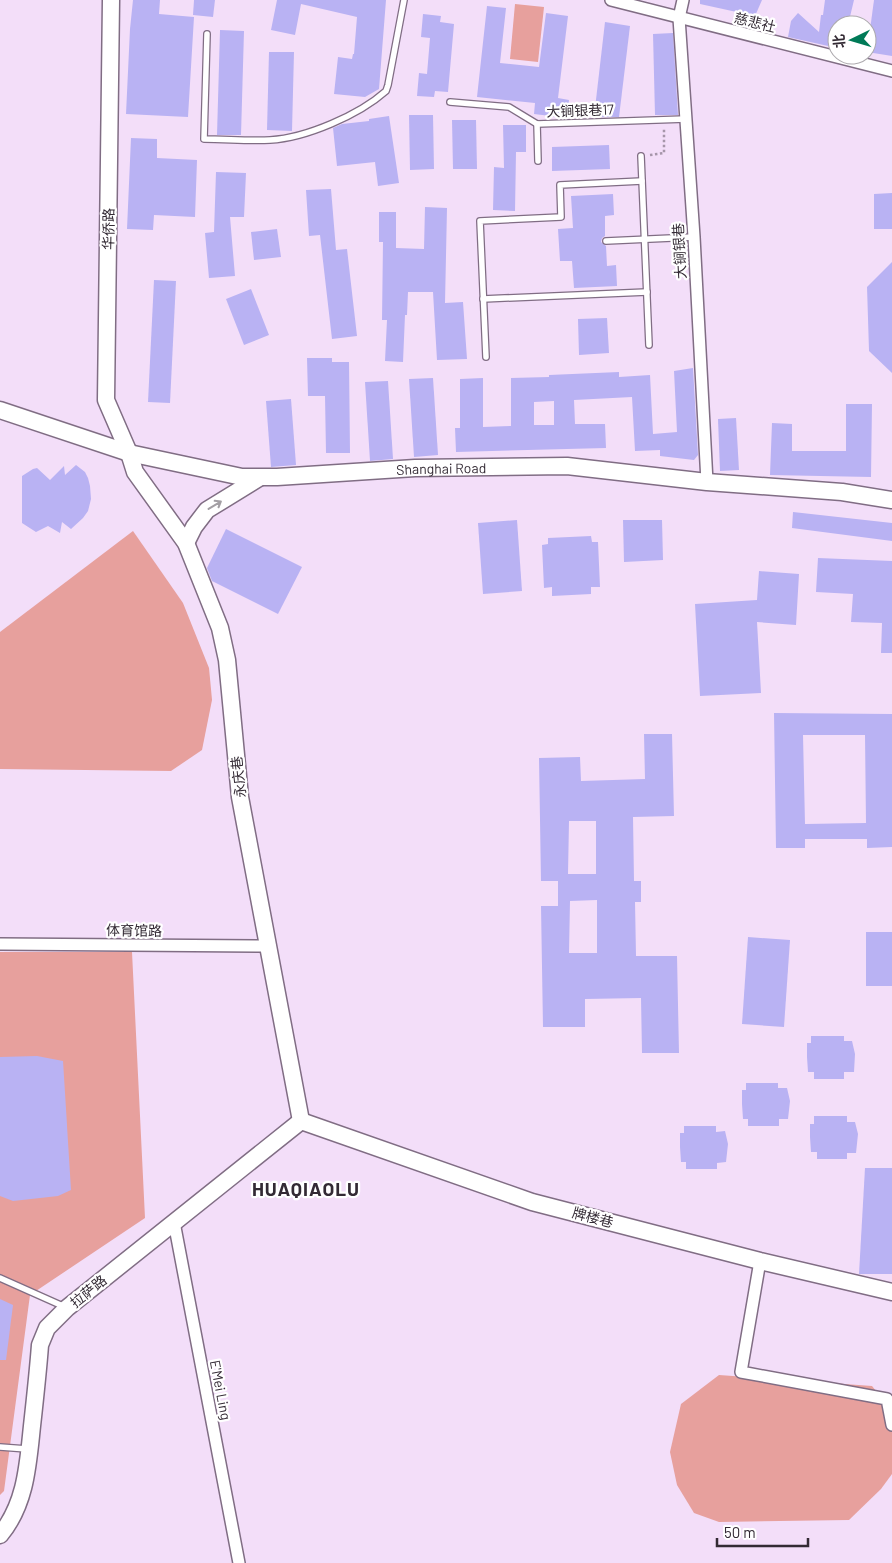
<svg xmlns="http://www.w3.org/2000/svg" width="892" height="1563" font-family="Barlow,'Noto Sans SC',sans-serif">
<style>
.green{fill:#e7a09d}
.building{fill:#b9b2f3;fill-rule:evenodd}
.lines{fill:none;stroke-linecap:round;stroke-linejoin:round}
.lane-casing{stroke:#806d84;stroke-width:8}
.street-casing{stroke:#806d84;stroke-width:14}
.secondary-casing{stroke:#806d84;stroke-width:19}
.path{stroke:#a696aa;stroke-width:2.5;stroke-dasharray:2.5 2.5;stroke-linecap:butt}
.lane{stroke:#fff;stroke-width:5.5}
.street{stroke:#fff;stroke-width:11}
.secondary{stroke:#fff;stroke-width:16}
.oneway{stroke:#a39fa4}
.labels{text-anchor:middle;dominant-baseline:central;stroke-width:4.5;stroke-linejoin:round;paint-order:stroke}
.street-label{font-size:14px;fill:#332a34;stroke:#fff}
.district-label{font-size:19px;font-weight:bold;letter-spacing:1px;fill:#332a34;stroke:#fff}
</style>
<rect width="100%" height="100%" fill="#f3def9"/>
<g class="green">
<polygon points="515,4 544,7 538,62 510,59"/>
<polygon points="133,531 183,603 209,668 212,700 202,750 171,771 0,769 0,632"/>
<polygon points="0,952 132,952 145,1218 30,1295 4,1491 0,1495"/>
<polygon points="719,1375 872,1386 892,1411 892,1474 881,1489 849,1520 719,1522 694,1513 677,1485 670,1452 681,1404"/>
</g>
<g class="building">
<polygon points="133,0 160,0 159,14 194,17 188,117 126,114 130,29"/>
<polygon points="194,0 215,0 213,17 193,15"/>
<polygon points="277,0 386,0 379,89 365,97 334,94 338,57 352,59 353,54 354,54 357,17 301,4 295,35 271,30"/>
<polygon points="700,0 762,0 755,16 700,4"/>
<polygon points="825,0 854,0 848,25 837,25 837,48 788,37 791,21 798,13 819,32 821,15 823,15"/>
<polygon points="874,0 892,0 892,56 867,52"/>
<polygon points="487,6 506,8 500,63 539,67 546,13 568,16 558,98 569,100 567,118 534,114 535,103 477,97"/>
<polygon points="423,14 441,16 440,22 454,24 448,92 435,91 434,97 417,96 419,73 427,74 430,38 421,37"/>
<polygon points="605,22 630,26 619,117 594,117"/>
<polygon points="220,30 244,31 241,135 217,135"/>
<polygon points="673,33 678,115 655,115 653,34"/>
<polygon points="269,52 294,52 292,131 267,130"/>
<polygon points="409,115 433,115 434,169 410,170"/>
<polygon points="389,116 399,183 378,186 375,162 337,166 333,128 342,124 369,121 369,119"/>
<polygon points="452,120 476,120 477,169 453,169"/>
<polygon points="503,125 526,125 526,152 516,152 515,211 493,210 494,167 504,168"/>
<polygon points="131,138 157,139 157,158 197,160 195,217 154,215 153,230 127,229"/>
<polygon points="609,145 610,169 552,171 552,147"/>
<polygon points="216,172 246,173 244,217 230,217 235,276 209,278 205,233 214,232"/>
<polygon points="331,189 336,250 347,249 357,336 332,339 320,235 309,236 306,190"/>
<polygon points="892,193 892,229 874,229 874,194"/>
<polygon points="613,194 614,215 605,216 605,236 602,238 601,242 606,246 607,266 616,265 617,286 574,288 572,261 560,261 558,229 573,228 571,196"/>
<polygon points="425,207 447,208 445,303 463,302 467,359 437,360 433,292 408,292 407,315 405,315 403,362 385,361 387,320 382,320 383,242 379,242 379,212 396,212 396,248 424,249"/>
<polygon points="277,229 281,257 254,260 251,232"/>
<polygon points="892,262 892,373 869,351 867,287"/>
<polygon points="154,280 176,281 170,403 148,402"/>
<polygon points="251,289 269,335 244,345 226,299"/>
<polygon points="607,318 609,353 579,355 578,319"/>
<polygon points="307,358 332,358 332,362 349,362 350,453 326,453 325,396 308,396"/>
<path d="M693,368L698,455L694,460L660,456V450L635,451L632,397L574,400L575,424H605L606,448L456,452L455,428H460V379L483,378V427L511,426V378L549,377V375L619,372V377L650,375L653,434L677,432L674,371ZM554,401V425H534V402Z"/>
<polygon points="433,378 438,455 414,457 409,379"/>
<polygon points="388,381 393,459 370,461 365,382"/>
<polygon points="291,399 296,465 271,467 266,401"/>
<polygon points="846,404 872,404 871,477 770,475 772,423 792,424 792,451 846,451"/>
<polygon points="736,418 739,470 720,471 718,419"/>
<polygon points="76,465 85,472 88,478 90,486 91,499 88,511 83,518 71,529 62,522 60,533 48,526 36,532 22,523 22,476 33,469 37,468 50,480 64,466 65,475"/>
<polygon points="793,512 892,523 892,541 792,528"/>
<polygon points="517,520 522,591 483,594 478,523"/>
<polygon points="623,520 662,520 663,560 624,562"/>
<polygon points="226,529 302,567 278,614 212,581 207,568"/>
<polygon points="591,536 592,542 598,542 600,587 591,587 591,594 552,596 552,587 544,588 542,545 548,544 548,538"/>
<polygon points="818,558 892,561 892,653 881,653 882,623 851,622 853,594 816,592"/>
<polygon points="759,571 799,574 796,625 757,622 761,693 700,696 695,604 757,600"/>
<path d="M774,713L892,714V847L867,848V839H805V848H776ZM803,735H865L866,823L805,824Z"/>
<path d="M644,734H672L674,816L633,817L634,881H641V902H635L636,956H677L679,1053H642L641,998L585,999V1027H543L541,906H558V881H541L539,758L580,757L581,781L645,779ZM569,821H596V874H568ZM597,900V953H569L570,901Z"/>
<rect x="866" y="932" width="26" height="54"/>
<polygon points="748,937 790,940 784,1027 742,1024"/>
<polygon points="811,1036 844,1036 844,1041 852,1041 855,1054 854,1072 844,1072 844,1079 814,1079 814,1072 808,1072 807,1057 807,1043 811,1043"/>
<polygon points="37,1056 63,1061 71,1190 58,1196 13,1201 0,1196 0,1057"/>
<polygon points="746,1083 778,1083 778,1088 787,1088 790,1101 788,1119 779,1119 779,1126 748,1126 748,1119 743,1119 742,1104 742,1090 746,1090"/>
<polygon points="814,1116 847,1116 847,1122 855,1122 858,1134 856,1153 847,1153 847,1159 817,1159 817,1152 811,1152 810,1137 810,1124 814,1124"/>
<polygon points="684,1126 716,1126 716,1132 725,1131 728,1144 726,1162 717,1163 717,1169 686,1169 686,1162 681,1162 680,1147 680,1133 684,1133"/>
<polygon points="865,1168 892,1168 892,1274 859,1274"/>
<polygon points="0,1299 13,1305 6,1360 0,1360"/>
</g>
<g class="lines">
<defs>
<g id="lane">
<path d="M207,34L204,139C226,139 248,141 270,140C306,138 359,115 386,91L388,85L404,0"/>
<polyline points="450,102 509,107 537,124 686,119"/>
<polyline points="537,124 538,161"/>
<polyline points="641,156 649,345"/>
<polyline points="606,241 694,237"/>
<polyline points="483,299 647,292"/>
<polyline points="486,357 480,221 561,217 560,185 642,181"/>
<polyline points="0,1278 65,1307"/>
<polyline points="0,1447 27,1449"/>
</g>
<g id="street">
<polyline points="611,0 892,71"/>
<polyline points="683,0 679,18 694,237 707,482"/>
<polyline points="0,944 268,946"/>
<polyline points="174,1222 239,1563"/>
<polyline points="760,1261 741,1372 887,1399 892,1425"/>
</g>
<g id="secondary">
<polyline points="111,0 106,400 129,453 135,472 186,543 220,628 227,660 240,797 301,1121"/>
<path id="s1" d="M0,410L129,453L242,477H277L415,468L567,466L707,482L842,492L892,500"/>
<polyline points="186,543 194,527 207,510 259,478"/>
<polyline points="301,1121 532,1202 760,1261 892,1292"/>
<path d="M0,1535C26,1504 28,1464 32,1426C35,1399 38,1372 40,1345L47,1328L67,1308L301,1121"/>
</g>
</defs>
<use href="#lane" class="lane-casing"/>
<use href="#street" class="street-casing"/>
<use href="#secondary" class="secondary-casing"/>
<polyline class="path" points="650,155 664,153 664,129"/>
<use href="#lane" class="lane"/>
<use href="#street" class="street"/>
<use href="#secondary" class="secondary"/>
</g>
<defs><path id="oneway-shaft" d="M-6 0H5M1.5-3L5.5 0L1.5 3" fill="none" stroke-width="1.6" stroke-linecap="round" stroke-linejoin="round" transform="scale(1.25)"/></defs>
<use class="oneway" href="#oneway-shaft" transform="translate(215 505) rotate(-31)"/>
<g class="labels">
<g class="street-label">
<text transform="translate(755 22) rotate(14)">慈悲社</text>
<text transform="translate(580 110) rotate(-2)">大锏银巷17</text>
<text transform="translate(108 229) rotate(-89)">华侨路</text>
<text transform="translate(679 251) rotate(-93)">大锏银巷</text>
<text stroke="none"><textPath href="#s1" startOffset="451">Shanghai Road</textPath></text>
<text transform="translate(238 777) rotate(-96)">永庆巷</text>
<text transform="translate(134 930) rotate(1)">体育馆路</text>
<text transform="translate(593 1217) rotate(15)">牌楼巷</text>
<text transform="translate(88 1291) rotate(-39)">拉萨路</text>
<text transform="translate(221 1390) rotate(79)">E'Mei Ling</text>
</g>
<g class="district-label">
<text x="306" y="1188">HUAQIAOLU</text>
</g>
</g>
<g transform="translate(852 40) rotate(265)"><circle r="24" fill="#ffffff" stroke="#adaaae"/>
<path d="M0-4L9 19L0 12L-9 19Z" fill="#007a57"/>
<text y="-8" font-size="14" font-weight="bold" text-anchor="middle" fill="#332a34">北</text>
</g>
<path d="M717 1538v8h91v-8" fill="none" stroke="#332a34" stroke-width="2.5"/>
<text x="724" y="1538" font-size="15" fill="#332a34" stroke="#ffffff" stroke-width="4" paint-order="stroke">50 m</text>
</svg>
